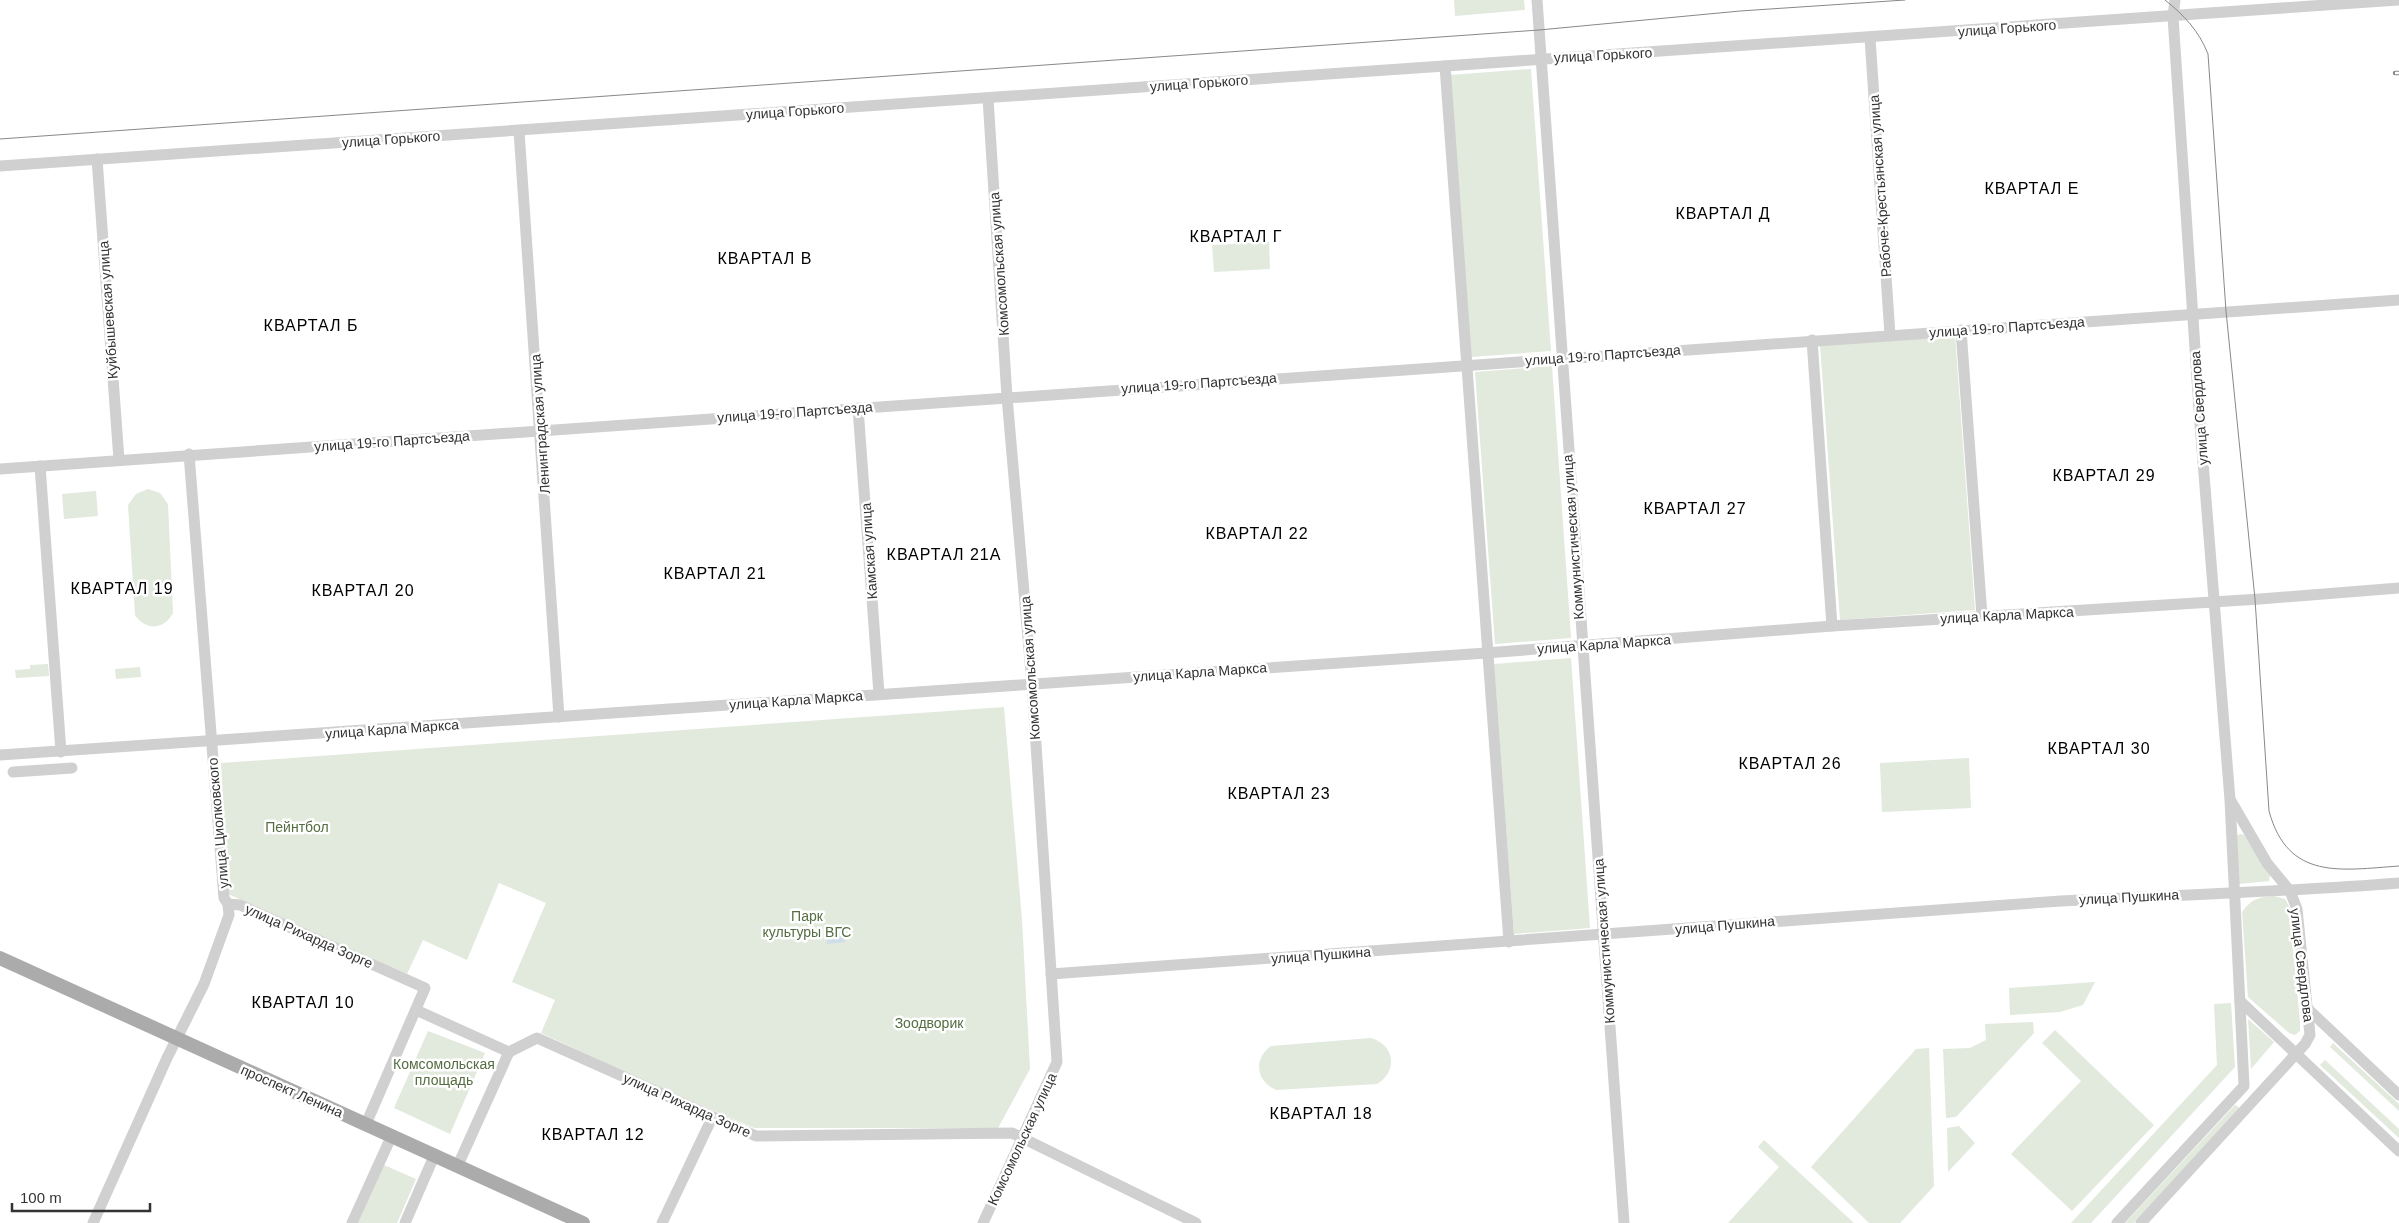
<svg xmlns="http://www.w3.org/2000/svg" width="2399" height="1223" font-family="Arial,sans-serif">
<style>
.green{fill:#e2e9dd}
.water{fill:#cedfea}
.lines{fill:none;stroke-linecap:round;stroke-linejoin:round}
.minor{stroke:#d0d0d0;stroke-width:11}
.major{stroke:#ababab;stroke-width:14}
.tram{stroke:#888;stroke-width:1}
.rail-casing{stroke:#888;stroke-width:4.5}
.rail{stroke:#fff;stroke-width:2.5;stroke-dasharray:8;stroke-linecap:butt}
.labels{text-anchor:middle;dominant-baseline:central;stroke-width:5;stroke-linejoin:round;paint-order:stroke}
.street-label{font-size:14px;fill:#333;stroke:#fff}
.park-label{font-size:14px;fill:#556d42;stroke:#fff}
.quarter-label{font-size:16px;letter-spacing:1px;fill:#000;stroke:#fff}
</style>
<rect width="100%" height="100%" fill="#fff"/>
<g class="green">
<polygon points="1454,0 1524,0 1525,10 1455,16"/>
<polygon points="1531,69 1551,351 1471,357 1450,75"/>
<polygon points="1269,242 1270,269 1214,272 1212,245"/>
<polygon points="1955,335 1975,610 1840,620 1820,345"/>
<polygon points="1552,366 1571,638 1495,644 1475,372"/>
<path d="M148,489L160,493L168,504L173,613C164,630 146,631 135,615L128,505L136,494Z"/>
<polygon points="96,491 98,516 64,519 62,494"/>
<polygon points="1571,658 1590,928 1514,934 1494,664"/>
<polygon points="48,664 49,676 16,678 15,670 30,669 30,665"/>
<polygon points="140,667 141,677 116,679 115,669"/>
<polygon points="1004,707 1022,920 1030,1069 998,1128 754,1128 640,1079 541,1033 555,1000 512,982 546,903 499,883 467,960 423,940 407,974 228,894 221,763"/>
<polygon points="1969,758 1971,808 1882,812 1880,763"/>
<polygon points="2241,834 2244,835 2270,875 2269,881 2239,884 2236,835"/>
<path d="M2274,896L2285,899L2289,906L2300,1022V1031L2295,1035L2289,1033L2248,997L2242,912C2251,899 2259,897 2274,896Z"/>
<polygon points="2095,982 2083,1005 2060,1012 2010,1015 2009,988"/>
<polygon points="2231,1003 2235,1067 2091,1223 2071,1223 2217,1065 2214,1004"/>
<polygon points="2248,1019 2274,1042 2251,1069"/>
<polygon points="2033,1022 2034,1033 1956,1117 1946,1118 1943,1049 1970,1048 1986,1040 1985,1024"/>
<polygon points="2055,1030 2154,1125 2072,1211 2011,1154 2081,1081 2042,1043"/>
<polygon points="428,1031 485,1053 450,1134 394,1108"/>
<path d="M1371,1038C1395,1045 1398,1071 1377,1084L1276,1090C1256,1081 1253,1059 1271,1046Z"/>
<polygon points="2333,1043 2399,1104 2399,1111 2330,1047"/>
<polygon points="1929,1048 1934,1186 1900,1223 1869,1223 1811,1167 1916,1049"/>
<polygon points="2325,1060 2399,1129 2399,1138 2320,1065"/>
<polygon points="2235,1105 2240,1108 2134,1223 2125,1223"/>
<polygon points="1959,1126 1975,1143 1948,1172 1947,1128"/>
<polygon points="1764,1140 1854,1223 1728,1223 1779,1167 1758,1147"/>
<polygon points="384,1165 416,1179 397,1223 358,1223"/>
</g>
<polygon class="water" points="843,932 845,942 827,944 826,935"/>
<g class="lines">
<g class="minor">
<polyline points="1537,0 1624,1223"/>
<polyline points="1870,38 1890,335"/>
<polyline points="1445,66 1509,942"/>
<polyline points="519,131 559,717"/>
<polyline points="97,159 119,460"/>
<polyline points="0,166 2398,0"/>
<polyline points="1961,330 1982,616"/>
<polyline points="1812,340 1832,626"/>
<polyline points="858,408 879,694"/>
<polyline points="40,466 61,752"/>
<polyline points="0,469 2399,300"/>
<polyline points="0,755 1486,653 1832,626 2260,599 2399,588"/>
<polyline points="13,772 72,768"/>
<polyline points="228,904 240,905 425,988 366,1124"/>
<path d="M1051,974L2061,901C2174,895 2286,892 2399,883"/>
<polyline points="2240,1001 2399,1151"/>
<polyline points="416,1010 509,1052"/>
<polyline points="2309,1010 2399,1095"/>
<polyline points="509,1052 537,1038 756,1136 1012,1133 1196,1223"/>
<polyline points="458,1165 509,1052"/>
<polyline points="93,1223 167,1058 204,984 229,915 228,904 224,898 221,860 189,454"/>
<polyline points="352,1223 392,1135"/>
<polyline points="405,1223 435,1154"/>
<polyline points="662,1223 712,1118"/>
<polyline points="983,1223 1057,1062 1032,684 1007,397 988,98"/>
<polyline points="2117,1223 2244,1086 2230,800 2200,424 2173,17 2175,0"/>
<polyline points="2141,1223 2305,1044 2310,1035 2297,909 2290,891 2267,863 2231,801"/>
</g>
<polyline class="major" points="0,958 583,1223"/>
<g class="tram">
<path d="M2165,0C2184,15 2199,31 2208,54L2226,311L2255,599L2269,811C2288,881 2341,870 2399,866"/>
<polyline points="0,139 1539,30 1740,11 1905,0"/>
</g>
<defs>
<polyline id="rail" points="2395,73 2399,73"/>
</defs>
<use href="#rail" class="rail-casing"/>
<use href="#rail" class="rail"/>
</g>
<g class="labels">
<g class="street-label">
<text transform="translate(2007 28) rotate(-4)">улица Горького</text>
<text transform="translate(1603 55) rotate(-3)">улица Горького</text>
<text transform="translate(1199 83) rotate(-4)">улица Горького</text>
<text transform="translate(795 111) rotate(-4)">улица Горького</text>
<text transform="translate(391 139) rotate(-4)">улица Горького</text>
<text transform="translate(1880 186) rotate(-94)">Рабоче-Крестьянская улица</text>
<text transform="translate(999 264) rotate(-94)">Комсомольская улица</text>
<text transform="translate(108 310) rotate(-94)">Куйбышевская улица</text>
<text transform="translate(2007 327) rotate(-4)">улица 19-го Партсъезда</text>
<text transform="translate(1603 355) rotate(-4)">улица 19-го Партсъезда</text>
<text transform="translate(1199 383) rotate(-4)">улица 19-го Партсъезда</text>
<text transform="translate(2199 408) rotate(-94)">улица Свердлова</text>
<text transform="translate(795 412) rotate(-4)">улица 19-го Партсъезда</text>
<text transform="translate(540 424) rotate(-94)">Ленинградская улица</text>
<text transform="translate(392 441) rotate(-4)">улица 19-го Партсъезда</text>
<text transform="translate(1573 537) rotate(-94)">Коммунистическая улица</text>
<text transform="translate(869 551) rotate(-94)">Камская улица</text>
<text transform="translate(2007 615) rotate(-3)">улица Карла Маркса</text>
<text transform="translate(1604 644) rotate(-4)">улица Карла Маркса</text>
<text transform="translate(1030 668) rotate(-94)">Комсомольская улица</text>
<text transform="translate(1200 672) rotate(-4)">улица Карла Маркса</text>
<text transform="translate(796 700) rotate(-4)">улица Карла Маркса</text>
<text transform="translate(392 729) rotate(-4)">улица Карла Маркса</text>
<text transform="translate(218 823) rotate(-95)">улица Циолковского</text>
<text transform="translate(2129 897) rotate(-3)">улица Пушкина</text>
<text transform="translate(1725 925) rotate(-5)">улица Пушкина</text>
<text transform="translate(309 936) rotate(24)">улица Рихарда Зорге</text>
<text transform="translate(1604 941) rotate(-94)">Коммунистическая улица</text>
<text transform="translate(1321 955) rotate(-4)">улица Пушкина</text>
<text transform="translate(2302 965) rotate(83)">улица Свердлова</text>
<text transform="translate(292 1091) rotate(24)">проспект Ленина</text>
<text transform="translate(687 1105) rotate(24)">улица Рихарда Зорге</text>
<text transform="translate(1022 1139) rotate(-65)">Комсомольская улица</text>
</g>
<g class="park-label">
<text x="297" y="827">Пейнтбол</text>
<text x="807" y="916">Парк<tspan x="807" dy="16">культуры ВГС</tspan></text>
<text x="929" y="1023">Зоодворик</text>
<text x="444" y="1064">Комсомольская<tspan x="444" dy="16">площадь</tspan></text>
</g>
<g class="quarter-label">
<text x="2032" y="188">КВАРТАЛ Е</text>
<text x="1723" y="213">КВАРТАЛ Д</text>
<text x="1236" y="236">КВАРТАЛ Г</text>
<text x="765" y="258">КВАРТАЛ В</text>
<text x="311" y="325">КВАРТАЛ Б</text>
<text x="2104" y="475">КВАРТАЛ 29</text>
<text x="1695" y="508">КВАРТАЛ 27</text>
<text x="1257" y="533">КВАРТАЛ 22</text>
<text x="944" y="554">КВАРТАЛ 21А</text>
<text x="715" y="573">КВАРТАЛ 21</text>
<text x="122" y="588">КВАРТАЛ 19</text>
<text x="363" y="590">КВАРТАЛ 20</text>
<text x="2099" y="748">КВАРТАЛ 30</text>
<text x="1790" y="763">КВАРТАЛ 26</text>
<text x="1279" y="793">КВАРТАЛ 23</text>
<text x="303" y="1002">КВАРТАЛ 10</text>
<text x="1321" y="1113">КВАРТАЛ 18</text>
<text x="593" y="1134">КВАРТАЛ 12</text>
</g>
</g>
<path d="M12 1203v8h138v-8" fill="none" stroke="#333333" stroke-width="2.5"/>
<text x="20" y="1203" font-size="15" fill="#333333" stroke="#ffffff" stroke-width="4" paint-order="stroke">100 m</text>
</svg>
